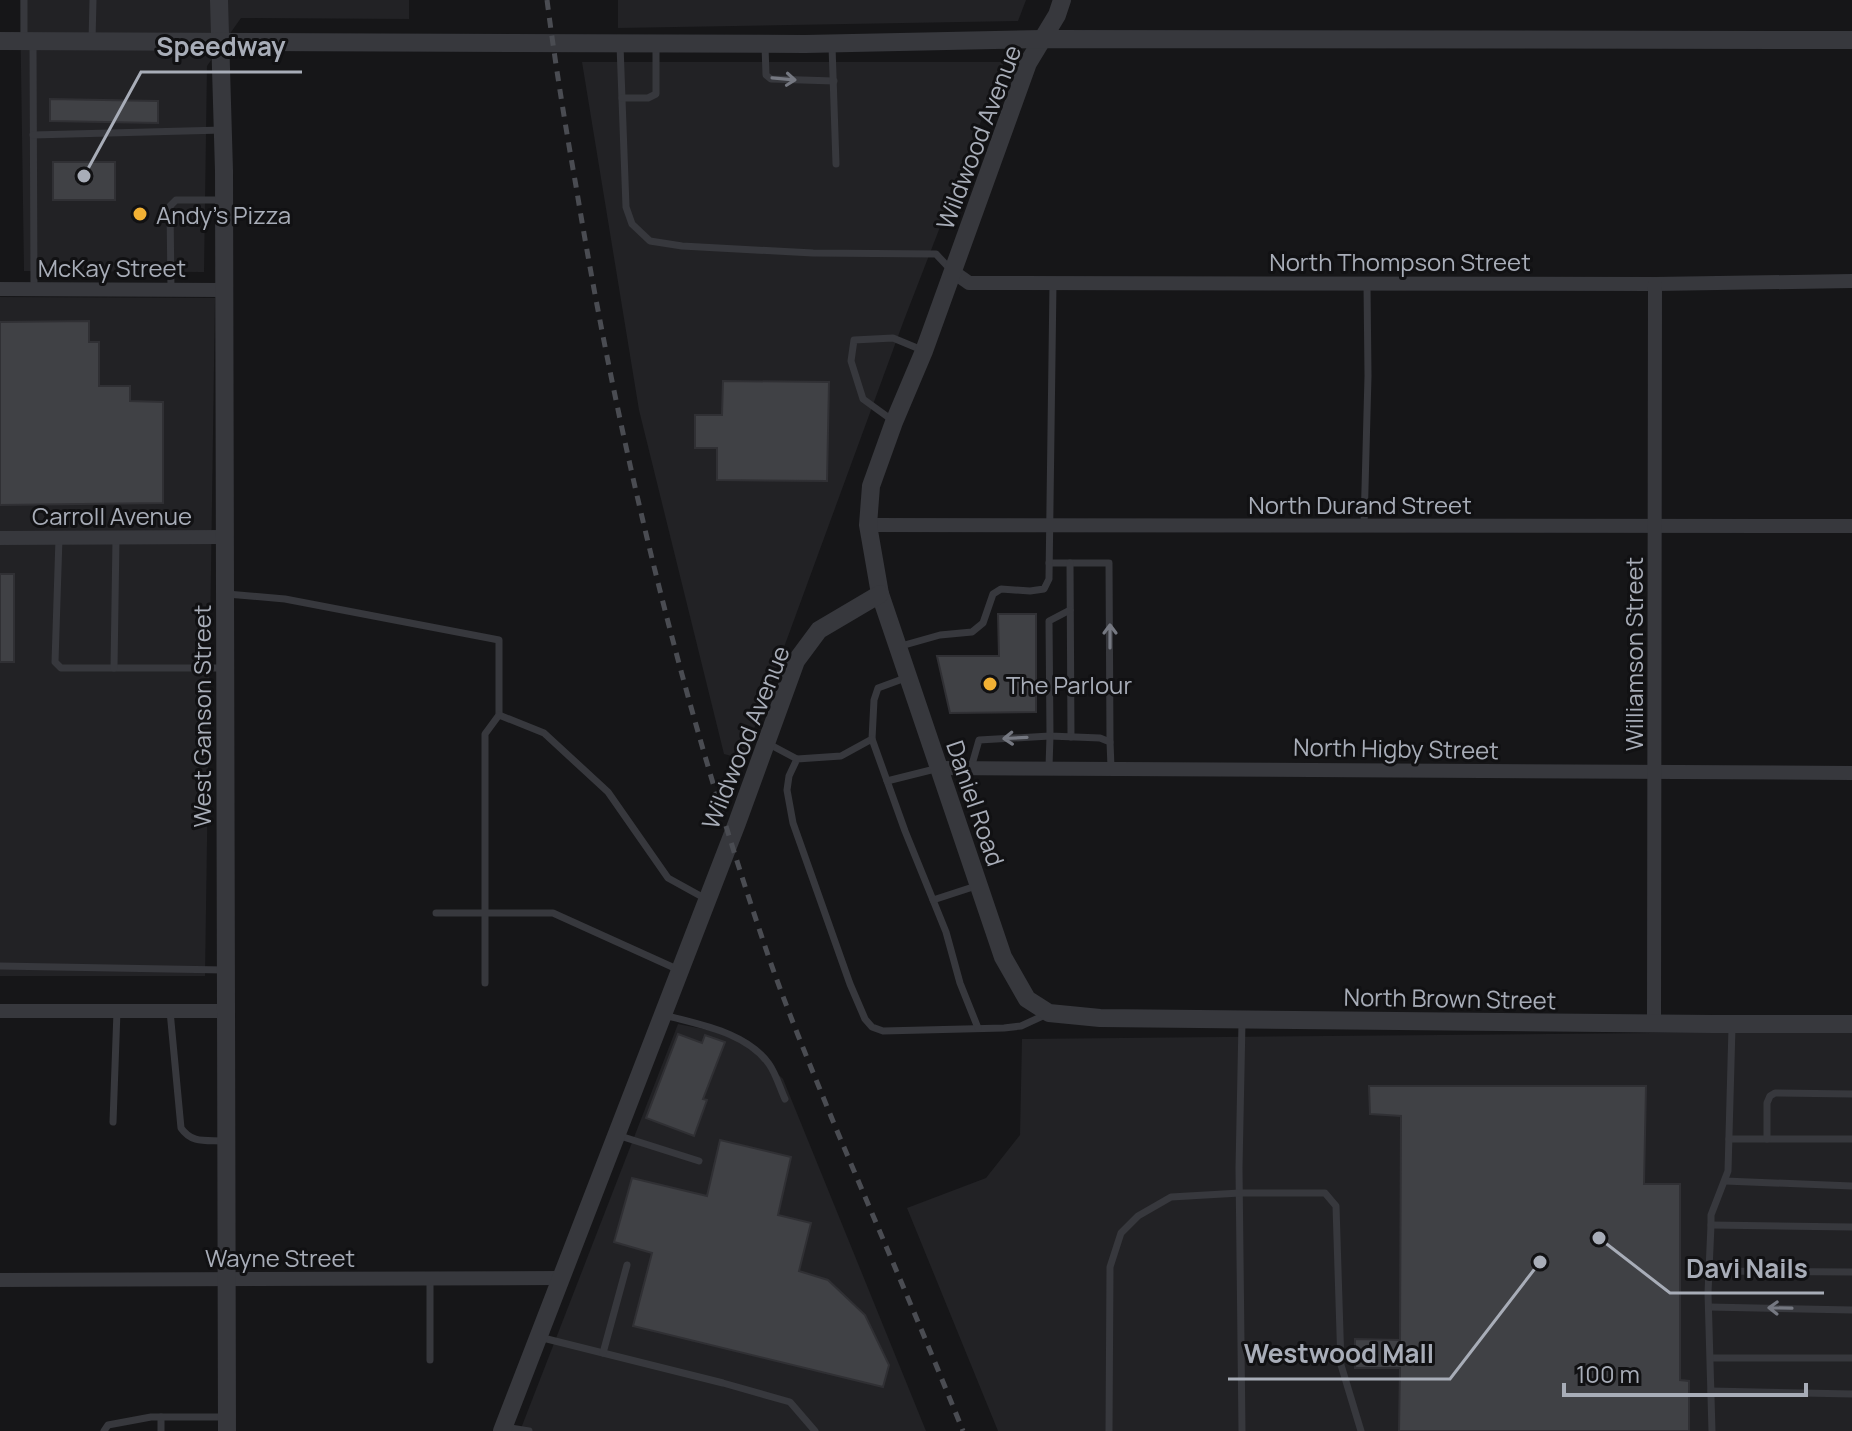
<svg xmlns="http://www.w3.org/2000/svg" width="1852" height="1431" font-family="Manrope,sans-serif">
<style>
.built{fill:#222225}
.building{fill:#404145;stroke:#303034;stroke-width:2}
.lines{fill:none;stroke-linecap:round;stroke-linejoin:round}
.service{stroke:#37383d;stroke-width:7}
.minor{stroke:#37383d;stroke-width:14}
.tertiary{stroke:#37383d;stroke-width:18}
.rail{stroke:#4a4c52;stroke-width:5;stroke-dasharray:10 8;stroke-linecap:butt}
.oneway{stroke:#757881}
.poi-dot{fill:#f2b134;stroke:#111113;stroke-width:3}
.labels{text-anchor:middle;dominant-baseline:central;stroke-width:6;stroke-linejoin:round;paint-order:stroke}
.street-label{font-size:24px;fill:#a8adb8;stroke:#111113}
.poi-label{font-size:24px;fill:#a8adb8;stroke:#111113;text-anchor:start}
.leader{fill:none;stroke:#a8adb8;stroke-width:3}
.callout-dot{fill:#a8adb8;stroke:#111113;stroke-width:3}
.callout-label{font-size:26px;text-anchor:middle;font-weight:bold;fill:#a8adb8;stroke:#111113;stroke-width:6;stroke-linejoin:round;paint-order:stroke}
</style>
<rect width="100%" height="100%" fill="#161618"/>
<g class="built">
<polygon points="20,0 409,0 409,19 241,18 207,66 204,272 24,271"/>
<polygon points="618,0 1026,0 1018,21 618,28"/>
<polygon points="582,62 1004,62 904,320 743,759 724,754 639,410"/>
<polygon points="0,297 215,298 205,976 0,976"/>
<polygon points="678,1024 739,1036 783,1079 926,1431 520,1431"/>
<polygon points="1852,1031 1852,1431 998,1431 907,1208 986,1178 1020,1135 1022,1039"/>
</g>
<g class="building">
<polygon points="50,99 158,101 158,123 50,121"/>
<rect x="53" y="162" width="62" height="38"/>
<polygon points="89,321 89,342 99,342 99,386 130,386 130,401 163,402 163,503 0,505 0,322"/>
<polygon points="723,381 829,382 827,481 717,480 717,448 695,448 695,415 722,415"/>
<rect x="0" y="574" width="14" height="88"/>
<polygon points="998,614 1036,614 1036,712 950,713 937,656 999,656"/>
<polygon points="678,1034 702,1043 705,1035 725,1042 703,1099 707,1100 694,1136 646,1118"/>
<polygon points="1369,1086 1646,1086 1644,1184 1680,1184 1680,1380 1689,1381 1689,1431 1399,1431 1400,1368 1355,1368 1355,1339 1400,1340 1401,1116 1370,1114"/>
<polygon points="720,1140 791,1157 778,1215 811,1223 799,1271 828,1280 865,1315 889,1365 883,1387 633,1326 652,1253 614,1242 632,1178 707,1196"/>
</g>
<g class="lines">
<g class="service">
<polyline points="24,0 24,39"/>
<polyline points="92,41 93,0"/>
<polyline points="33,43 34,289"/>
<polyline points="620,45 626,207 632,224 650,241 682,246 813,253 936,254 952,271"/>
<polyline points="765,46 766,75 771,79 834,81"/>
<polyline points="832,46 836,164"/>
<polyline points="622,98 648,98 656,94 656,47"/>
<polyline points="33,135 223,130"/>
<polyline points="171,290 170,206 176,200 221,200"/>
<polyline points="892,420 863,399 851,361 854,340 893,338 922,350"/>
<polyline points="1364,526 1368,376 1367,284"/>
<polyline points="59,538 55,662 61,668 223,668"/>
<polyline points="1049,563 1109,563 1110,742"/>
<polyline points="1070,563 1071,737"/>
<polyline points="227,594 285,599 499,640 499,715 485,734 485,983"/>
<polyline points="1070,610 1049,621 1050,736 1100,738 1110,742 1111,767"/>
<polyline points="901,646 940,635 972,632 983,623 993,594 1001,589 1030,591 1044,589 1049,579 1053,283"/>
<polyline points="114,668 116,538"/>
<polyline points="908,677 878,688 874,700 872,739 841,756 797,759 789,776 787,790 793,823 850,984 865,1019 872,1027 883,1031 1004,1028 1021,1026 1047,1014"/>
<polyline points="499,715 544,733 608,792 668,878 706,899"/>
<polyline points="872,739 905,831 946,932 960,983 978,1028"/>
<polyline points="767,743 797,759"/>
<polyline points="971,768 979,740 1050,736 1049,767"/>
<polyline points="887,781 939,768"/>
<polyline points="933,900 976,886"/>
<polyline points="436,913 553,913 679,970"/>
<polyline points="0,966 224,970"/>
<path d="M170,1011L181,1128C192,1144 206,1140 224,1141"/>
<path d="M664,1015C700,1025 746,1032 769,1064C776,1074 780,1088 785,1099"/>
<polyline points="1242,1022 1239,1168 1242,1431"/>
<polyline points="113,1122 117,1011"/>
<polyline points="617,1135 699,1161"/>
<polyline points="1729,1139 1852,1139"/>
<polyline points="1767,1139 1767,1103 1770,1096 1775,1093 1852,1094"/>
<polyline points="1725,1181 1852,1186"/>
<polyline points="1711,1225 1852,1227"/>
<polyline points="1709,1271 1852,1272"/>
<polyline points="430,1278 430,1360"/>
<polyline points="1709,1307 1852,1310"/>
<polyline points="539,1337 723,1383 790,1402 815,1431"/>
<polyline points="603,1353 627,1265"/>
<polyline points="1711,1358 1852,1358"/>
<polyline points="1711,1391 1852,1394"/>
<polyline points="161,1417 161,1431"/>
<polyline points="504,1427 529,1431"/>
<polyline points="104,1431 108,1425 151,1417 224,1417"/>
<polyline points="1109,1431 1110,1267 1121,1233 1138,1216 1171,1197 1240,1193 1325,1193 1336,1206 1341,1365 1361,1431"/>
<polyline points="1712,1431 1708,1293 1711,1225 1711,1215 1728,1171 1732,1027"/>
</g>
<g class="minor">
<polyline points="952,271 969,283 1655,284 1852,281"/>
<polyline points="0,289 224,290"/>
<polyline points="868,525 1852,526"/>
<polyline points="0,538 225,537"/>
<path d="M939,768C1243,768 1548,773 1852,773"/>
<polyline points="0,1011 226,1011"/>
<polyline points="1654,1023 1655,284"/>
<polyline points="0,1280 560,1278"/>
</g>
<g class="tertiary">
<polyline points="219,0 224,171 227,1431"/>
<polyline points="1062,0 1057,15 1028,63 924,351 894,422 871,486 868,525 880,594 1003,957 1027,999 1049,1013 1100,1018 1712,1024 1852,1024"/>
<polyline points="0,41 805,44 1042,39 1852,40"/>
<polyline points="502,1431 737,823 796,661 819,630 880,594"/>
</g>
<path class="rail" d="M547,0C555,62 565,124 576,186C619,448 683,707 769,958C789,1015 812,1070 835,1126C878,1228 922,1329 963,1431"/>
</g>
<defs><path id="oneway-shaft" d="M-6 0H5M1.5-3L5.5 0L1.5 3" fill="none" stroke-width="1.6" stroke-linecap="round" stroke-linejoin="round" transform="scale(2)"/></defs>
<g class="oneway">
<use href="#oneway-shaft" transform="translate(784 79) rotate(5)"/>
<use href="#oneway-shaft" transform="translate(1110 636) rotate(-90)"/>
<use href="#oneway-shaft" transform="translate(1015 738) rotate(177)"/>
<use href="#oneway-shaft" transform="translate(1780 1308) rotate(-179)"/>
</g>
<g class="poi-dot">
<circle cx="140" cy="214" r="8"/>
<circle cx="990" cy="684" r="8"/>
</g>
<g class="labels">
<g class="street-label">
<text transform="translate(978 137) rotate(-69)">Wildwood Avenue</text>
<text x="1400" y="261">North Thompson Street</text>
<text x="112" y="267">McKay Street</text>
<text x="1360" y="504">North Durand Street</text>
<text x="112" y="515">Carroll Avenue</text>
<text transform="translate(1633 654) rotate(-90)">Williamson Street</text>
<text transform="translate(201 716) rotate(-90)">West Ganson Street</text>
<text transform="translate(745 737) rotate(-68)">Wildwood Avenue</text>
<text transform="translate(1396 748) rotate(1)">North Higby Street</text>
<text transform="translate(976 803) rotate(71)">Daniel Road</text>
<text transform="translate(1450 998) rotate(1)">North Brown Street</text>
<text x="280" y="1257">Wayne Street</text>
</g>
<g class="poi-label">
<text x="156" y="214">Andy's Pizza</text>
<text x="1006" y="684">The Parlour</text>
</g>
</g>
<path class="leader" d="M84 176L141 72H302M1599 1238L1670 1293H1824M1540 1262L1450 1379H1228"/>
<g class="callout-dot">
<circle cx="84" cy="176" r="8"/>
<circle cx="1599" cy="1238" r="8"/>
<circle cx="1540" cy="1262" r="8"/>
</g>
<g class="callout-label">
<text x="221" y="56">Speedway</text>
<text x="1747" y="1278">Davi Nails</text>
<text x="1339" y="1363">Westwood Mall</text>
</g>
<path d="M1564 1383v12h242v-12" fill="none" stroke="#a8adb8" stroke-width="4"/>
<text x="1576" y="1383" font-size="24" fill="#a8adb8" stroke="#111113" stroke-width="6" paint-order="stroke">100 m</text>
</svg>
